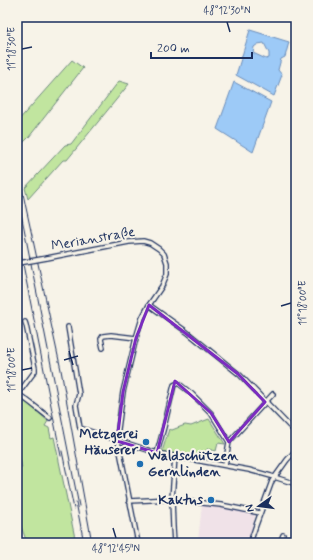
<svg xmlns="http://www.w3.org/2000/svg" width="313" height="560" font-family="Mynerve,sans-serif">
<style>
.built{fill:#f0e2e8}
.green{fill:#c1e59f;stroke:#6e8a7e}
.water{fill:#9dcaf7;stroke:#698cba;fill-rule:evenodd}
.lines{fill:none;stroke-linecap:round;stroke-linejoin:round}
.street-casing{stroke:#1b2f5e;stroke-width:6}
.street{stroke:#f7f3e8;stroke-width:3.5}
.rail{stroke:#1b2f5e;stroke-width:1}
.street-bridge-casing{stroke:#1b2f5e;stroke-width:6;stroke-linecap:butt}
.street-bridge{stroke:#f7f3e8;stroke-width:3.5}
.marked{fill:none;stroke:#7b2cbf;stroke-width:3;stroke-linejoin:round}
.ticks{fill:none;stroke:#1b2f5e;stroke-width:1.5}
.poi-dot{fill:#1f6fb2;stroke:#f7f3e8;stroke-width:1.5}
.labels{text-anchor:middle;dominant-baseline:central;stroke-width:4;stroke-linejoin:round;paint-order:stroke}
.street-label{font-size:14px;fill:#1b2f5e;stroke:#f7f3e8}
.poi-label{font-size:14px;font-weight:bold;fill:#1b2f5e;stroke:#f7f3e8;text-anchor:end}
.neatline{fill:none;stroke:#1b2f5e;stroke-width:1.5}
.ticks-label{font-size:10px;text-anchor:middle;fill:#1b2f5e}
</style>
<rect width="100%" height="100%" fill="#f7f3e8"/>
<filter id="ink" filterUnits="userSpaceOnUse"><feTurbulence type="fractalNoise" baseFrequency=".025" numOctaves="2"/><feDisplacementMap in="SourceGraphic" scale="8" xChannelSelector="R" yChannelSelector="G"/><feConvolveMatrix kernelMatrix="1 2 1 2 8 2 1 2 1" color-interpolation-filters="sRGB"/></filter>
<g filter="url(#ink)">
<polygon class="built" points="202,504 256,514 247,543 216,543 215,541 198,541"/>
<g class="green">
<polygon points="72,60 83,68 29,137 18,148 17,122"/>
<polygon points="119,81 129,84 67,160 63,160 28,199 25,188 65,145 71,144"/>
<polygon points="24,402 26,402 48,421 45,426 49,428 51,438 54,437 76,543 27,543 17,515 17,469 22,468 17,444 17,412 18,412"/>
<polygon points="209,419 225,444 218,443 216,451 207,449 205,459 162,452 169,429 172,430 185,425 191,426"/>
</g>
<g class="water">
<path d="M250,30L289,42L285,57L281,59L278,70L282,75L274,96L236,75ZM264,43L269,53V58L266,59L253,53L254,47L258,44Z"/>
<polygon points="234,82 271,102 253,152 217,129"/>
</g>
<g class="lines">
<defs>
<g id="street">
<polyline points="47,258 129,242 143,241 150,243 159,249 164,254 167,263 167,274 162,286 149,305 142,318 136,338 123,392 117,436 138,543"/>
<polyline points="149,305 187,332 240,375 296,433"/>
<polyline points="68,327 79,394 76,405 80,428 157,453 249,470 271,476 296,484"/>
<polyline points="103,348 101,339 103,336 111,335 136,338"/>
<polyline points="18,394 35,371 35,368 26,325 25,322"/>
<path d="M18,394C29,401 39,410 50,418"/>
<polyline points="157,453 164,427 174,385 178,383 192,394 211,413 229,442"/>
<polyline points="225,465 229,442 273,394"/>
<polyline points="129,501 172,499 175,500 221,505 260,513"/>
<polyline points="174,543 173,527 172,499 175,456"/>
<polyline points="250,543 255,528 272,481 287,460 296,450"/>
<polyline points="280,543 283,535"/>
</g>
</defs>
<use href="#street" class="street-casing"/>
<use href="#street" class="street"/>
<g class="rail">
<polyline points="17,166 61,370 92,543"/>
<polyline points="17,203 20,219"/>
<polyline points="21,213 79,506"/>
<polyline points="17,234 61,456"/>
<polyline points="62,451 74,509"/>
<polyline points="76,502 84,543"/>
</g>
<defs>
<polyline id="street-bridge" points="19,263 47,258"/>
</defs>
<use href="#street-bridge" class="street-bridge-casing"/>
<use href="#street-bridge" class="street-bridge"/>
</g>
</g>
<path class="marked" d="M149,305L238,374L265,402L229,442L211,413L175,381L157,453L117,441L123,392L136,338Z"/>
<path class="ticks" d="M227,22L230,32M22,49L32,47M281,306L291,303M69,351L73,365M64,360L78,356M22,370L32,368M113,528L116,538"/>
<g class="poi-dot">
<circle cx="146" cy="442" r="4"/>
<circle cx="140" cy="464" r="4"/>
<circle cx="211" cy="500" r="4"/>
</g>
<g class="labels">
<g class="street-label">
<text transform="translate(93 239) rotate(-10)">Merianstraße</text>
</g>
<g class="poi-label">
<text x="138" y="434">Metzgerei<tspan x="138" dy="16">Häuserer</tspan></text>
<text x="148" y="456" text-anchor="start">Waldschützen<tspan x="148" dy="16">Gernlinden</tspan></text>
<text x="203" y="500">Kaktus</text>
</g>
</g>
<rect width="313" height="560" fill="none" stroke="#f7f3e8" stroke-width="44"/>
<g transform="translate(259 506) rotate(256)" stroke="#f7f3e8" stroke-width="3" paint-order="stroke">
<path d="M0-3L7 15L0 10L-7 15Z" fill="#1b2f5e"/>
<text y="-6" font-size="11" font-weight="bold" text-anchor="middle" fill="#1b2f5e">N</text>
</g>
<path d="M151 52v6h101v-6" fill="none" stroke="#1b2f5e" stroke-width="2"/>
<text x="157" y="52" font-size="12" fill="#1b2f5e" stroke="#f7f3e8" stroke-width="3" paint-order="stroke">200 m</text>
<rect x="22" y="22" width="269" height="516" class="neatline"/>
<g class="ticks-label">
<text x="227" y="14">48°12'30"N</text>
<text transform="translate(11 49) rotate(-90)" y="4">11°18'30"E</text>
<text transform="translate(302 303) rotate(-90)" y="4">11°18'00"E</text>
<text transform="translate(11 370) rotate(-90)" y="4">11°18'00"E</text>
<text x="116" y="552">48°12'45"N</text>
</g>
</svg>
